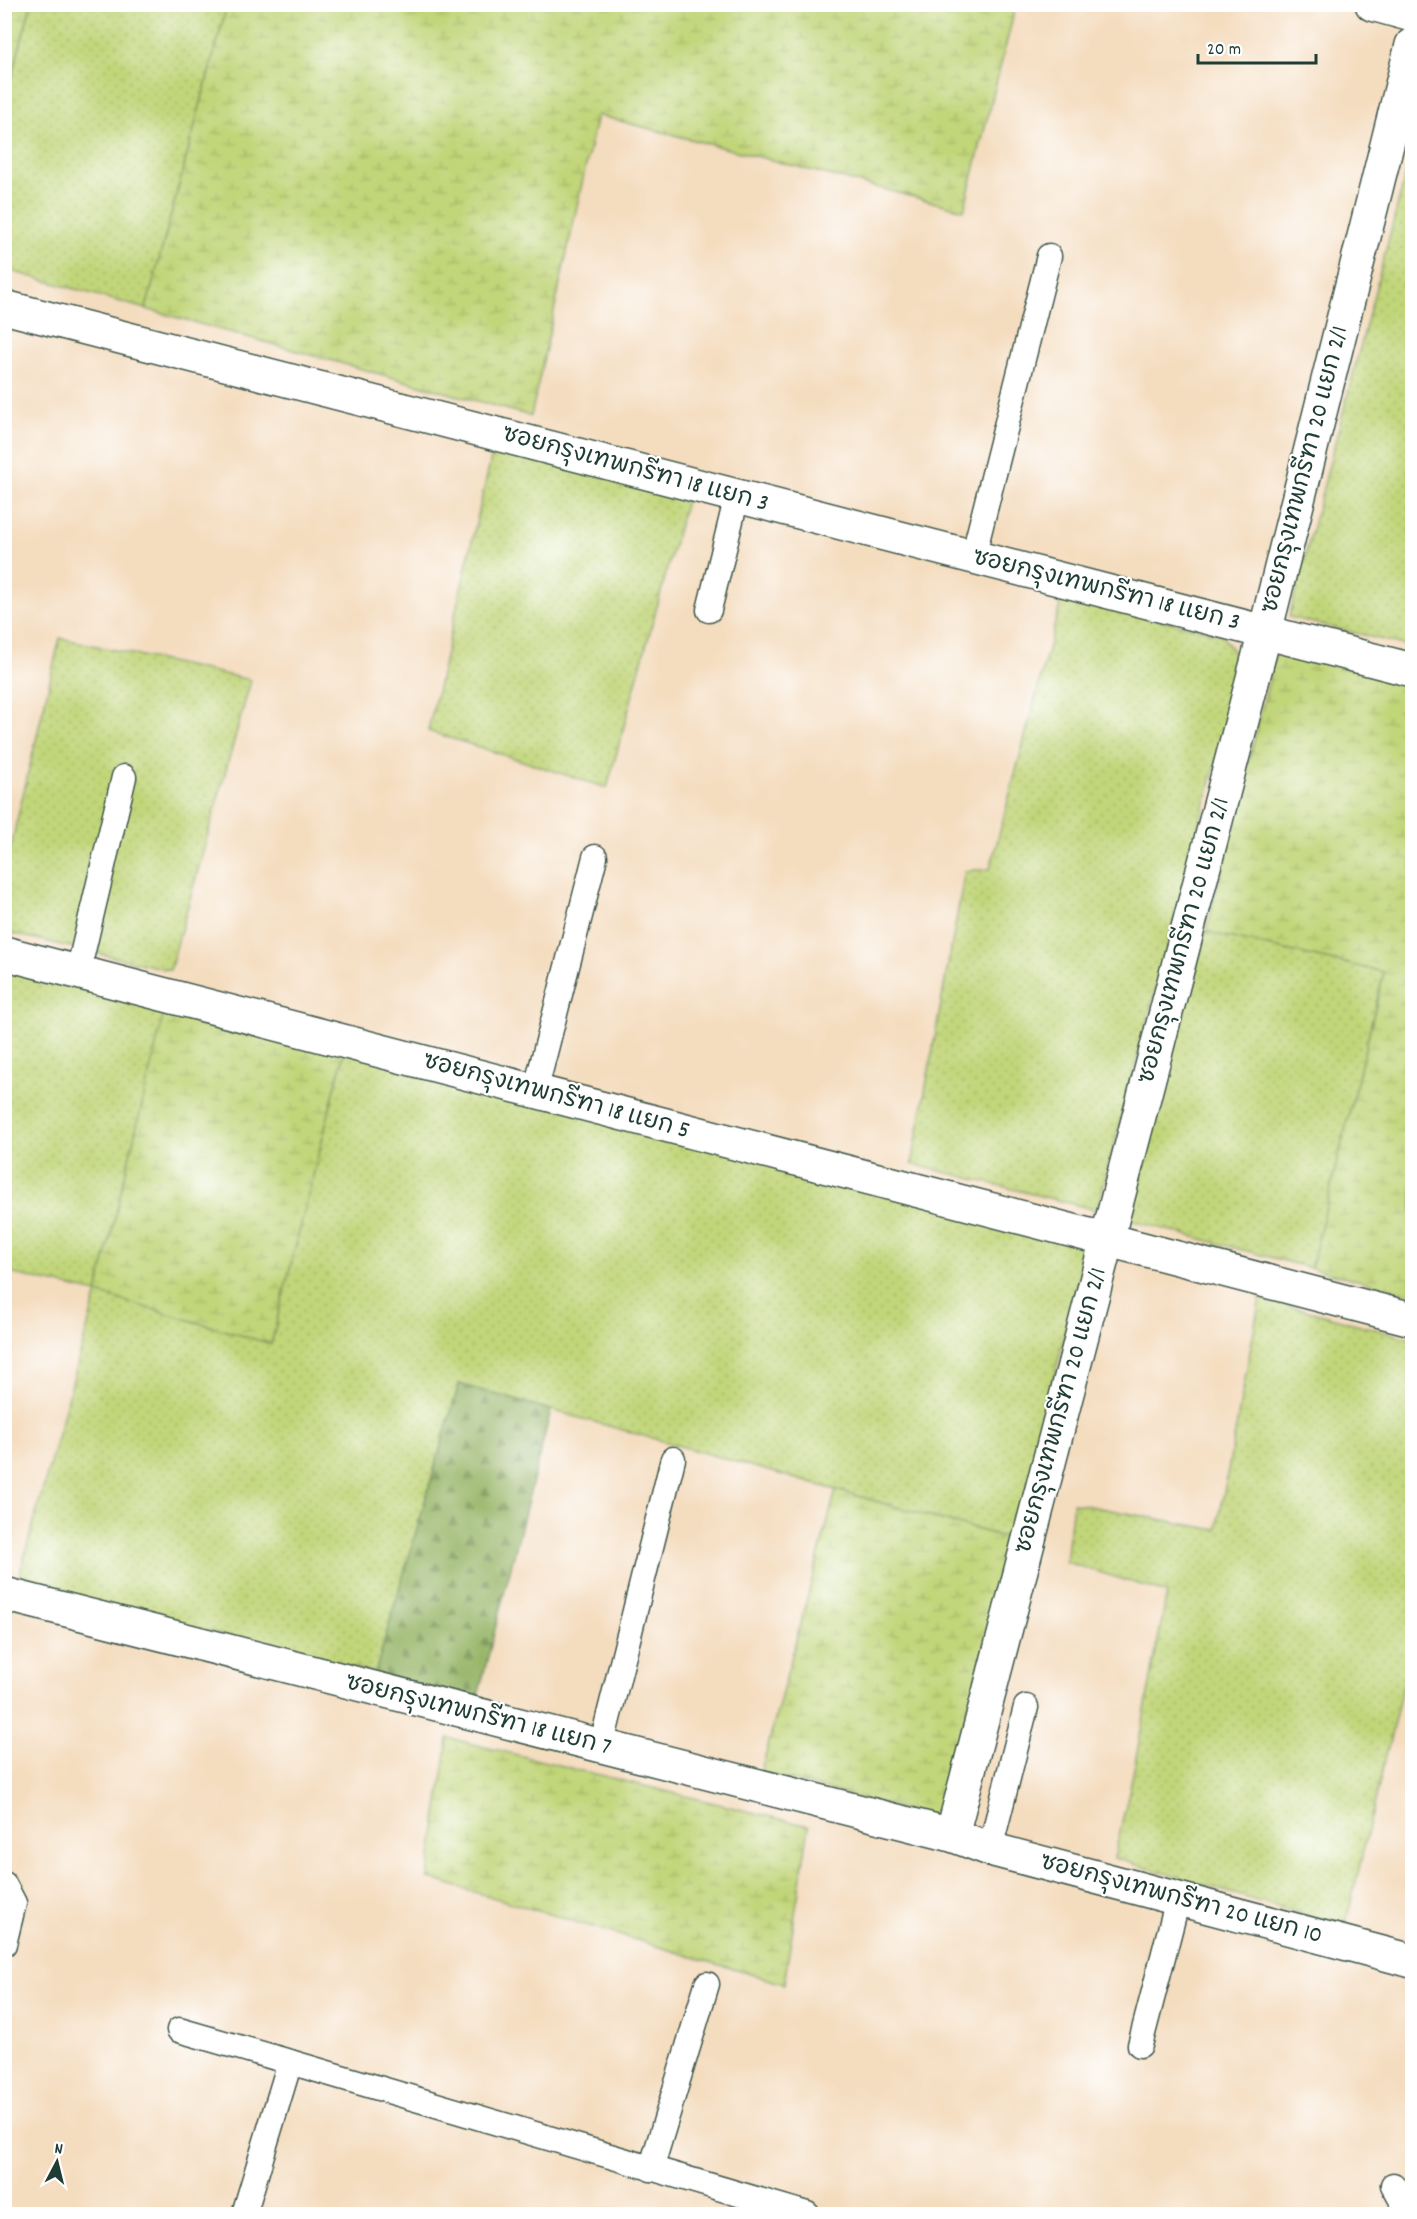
<svg xmlns="http://www.w3.org/2000/svg" width="1417" height="2219" font-family="Dekko,'Playpen Sans Thai',sans-serif">
<style>
.green{fill:url(#green-dots);stroke:#708956;stroke-width:1.5}
.forest{fill:url(#forest-firs);stroke:#5c7a4e;stroke-width:1.5}
.wetland{fill:url(#wetland-marsh);stroke:#708956;stroke-width:1.5}
.lines{fill:none;stroke-linecap:round;stroke-linejoin:round}
.service-casing{stroke:#3f5549;stroke-width:27}
.minor-casing{stroke:#3f5549;stroke-width:36}
.service{stroke:#fff;stroke-width:24}
.minor{stroke:#fff;stroke-width:33}
.labels{text-anchor:middle;dominant-baseline:central;stroke-width:4.5;stroke-linejoin:round;paint-order:stroke}
.street-label{font-size:24px;fill:#1f3d34;stroke:#fff}
</style>
<defs>
<pattern id="green-dots" width="8" height="8" patternUnits="userSpaceOnUse" patternTransform="scale(1.5)"><rect width="8" height="8" fill="#c1d579"/><path d="M2 2h.1M6 6h.1" fill="none" stroke="#a5b869" stroke-width="1.8" stroke-linecap="round"/></pattern>
<pattern id="forest-firs" width="22" height="20" patternUnits="userSpaceOnUse" patternTransform="scale(1.5)"><rect width="22" height="20" fill="#98b669"/><path d="M5 1l3.5 6h-7zM16 11l3.5 6h-7z" fill="#7b9557"/></pattern>
<pattern id="wetland-marsh" width="20" height="14" patternUnits="userSpaceOnUse" patternTransform="scale(1.5)"><rect width="20" height="14" fill="#c1d579"/><path d="M1 5h8M5 5V1M11 12h8M15 12V8" fill="none" stroke="#a5b869"/></pattern>
</defs>
<rect width="100%" height="100%" fill="#fff"/>
<filter id="ink" filterUnits="userSpaceOnUse"><feTurbulence type="fractalNoise" baseFrequency=".0167" numOctaves="2"/><feDisplacementMap in="SourceGraphic" scale="12" xChannelSelector="R" yChannelSelector="G"/><feConvolveMatrix kernelMatrix="1 2 1 2 8 2 1 2 1" color-interpolation-filters="sRGB"/></filter>
<filter id="wash" filterUnits="userSpaceOnUse"><feTurbulence type="fractalNoise" baseFrequency=".008" numOctaves="4" result="noise"/><feDisplacementMap in="SourceGraphic" scale="24" xChannelSelector="R" yChannelSelector="G"/><feGaussianBlur stdDeviation="1.35" result="paint"/><feColorMatrix in="noise" values="0 0 0 0 0 0 0 0 0 0 0 0 0 0 0 0 0 1.4 0 .05"/><feComposite in="paint" operator="in"/></filter>
<g filter="url(#wash)">
<rect width="100%" height="100%" fill="#f4dcbe"/>
<g class="green">
<polygon points="31,5 227,5 146,309 4,269 5,101"/>
<polygon points="1412,151 1412,647 1289,617"/>
<polygon points="493,450 687,497 607,788 428,731"/>
<polygon points="1062,597 1221,634 1242,664 1097,1210 912,1164 965,871 990,869"/>
<polygon points="60,638 251,680 170,970 5,932 5,871"/>
<polygon points="1206,932 1384,972 1311,1268 1126,1219"/>
<polygon points="5,968 165,1008 271,1343 344,1052 1087,1244 1014,1540 459,1384 375,1673 17,1583 97,1293 5,1272"/>
<polygon points="1260,1298 1412,1339 1412,1647 1345,1927 1114,1858 1133,1774 1167,1593 1066,1562 1073,1503 1217,1530"/>
</g>
<polygon class="forest" points="459,1384 551,1410 477,1700 375,1673"/>
<g class="wetland">
<polygon points="5,4 31,5 5,101 4,5"/>
<polygon points="227,5 227,4 1016,5 964,210 597,115 531,416 146,309"/>
<polygon points="1277,648 1412,682 1412,1294 1311,1268 1384,972 1206,932"/>
<polygon points="165,1008 344,1052 271,1344 97,1293"/>
<polygon points="836,1490 1014,1540 938,1819 761,1772"/>
<polygon points="448,1738 809,1826 784,1984 428,1878"/>
</g>
</g>
<g filter="url(#ink)">
<g class="lines">
<defs>
<g id="service">
<polyline points="973,557 1049,256"/>
<polyline points="709,610 737,496"/>
<polyline points="78,972 124,777"/>
<polyline points="535,1092 595,857"/>
<polyline points="601,1747 673,1459"/>
<polyline points="990,1849 1026,1707"/>
<polyline points="4,1884 14,1903 4,1944"/>
<polyline points="179,2030 290,2062 244,2214"/>
<polyline points="1140,2045 1178,1899"/>
<polyline points="290,2062 807,2214"/>
<polyline points="651,2169 707,1984"/>
<polyline points="1393,2185 1409,2214"/>
</g>
<g id="minor">
<polyline points="1372,4 1412,15"/>
<polyline points="4,307 1412,670"/>
<polyline points="4,953 1412,1319"/>
<polyline points="4,1594 952,1835 990,1849 1412,1961"/>
<polyline points="952,1835 1265,632 1412,45"/>
</g>
</defs>
<use href="#service" class="service-casing"/>
<use href="#minor" class="minor-casing"/>
<use href="#service" class="service"/>
<use href="#minor" class="minor"/>
</g>
</g>
<g class="labels">
<g class="street-label">
<text transform="translate(635 470) rotate(15)">ซอยกรุงเทพกรีฑา 18 แยก 3</text>
<text transform="translate(1306 470) rotate(-76)">ซอยกรุงเทพกรีฑา 20 แยก 2/1</text>
<text transform="translate(1106 591) rotate(14)">ซอยกรุงเทพกรีฑา 18 แยก 3</text>
<text transform="translate(1185 941) rotate(-75)">ซอยกรุงเทพกรีฑา 20 แยก 2/1</text>
<text transform="translate(556 1097) rotate(15)">ซอยกรุงเทพกรีฑา 18 แยก 5</text>
<text transform="translate(1062 1411) rotate(-75)">ซอยกรุงเทพกรีฑา 20 แยก 2/1</text>
<text transform="translate(478 1716) rotate(14)">ซอยกรุงเทพกรีฑา 18 แยก 7</text>
<text transform="translate(1181 1900) rotate(15)">ซอยกรุงเทพกรีฑา 20 แยก 10</text>
</g>
</g>
<rect width="1417" height="2219" fill="none" stroke="#fff" stroke-width="24"/>
<g transform="translate(57 2162) rotate(7)" stroke="#ffffff" stroke-width="4.5" paint-order="stroke">
<path d="M0-4.5L10 22L0 15L-10 22Z" fill="#1f3d34"/>
<text y="-9" font-size="16" font-weight="bold" text-anchor="middle" fill="#1f3d34">N</text>
</g>
<path d="M1198 54v9h118v-9" fill="none" stroke="#1f3d34" stroke-width="3"/>
<text x="1207" y="54" font-size="18" fill="#1f3d34" stroke="#ffffff" stroke-width="4.5" paint-order="stroke">20 m</text>
</svg>
